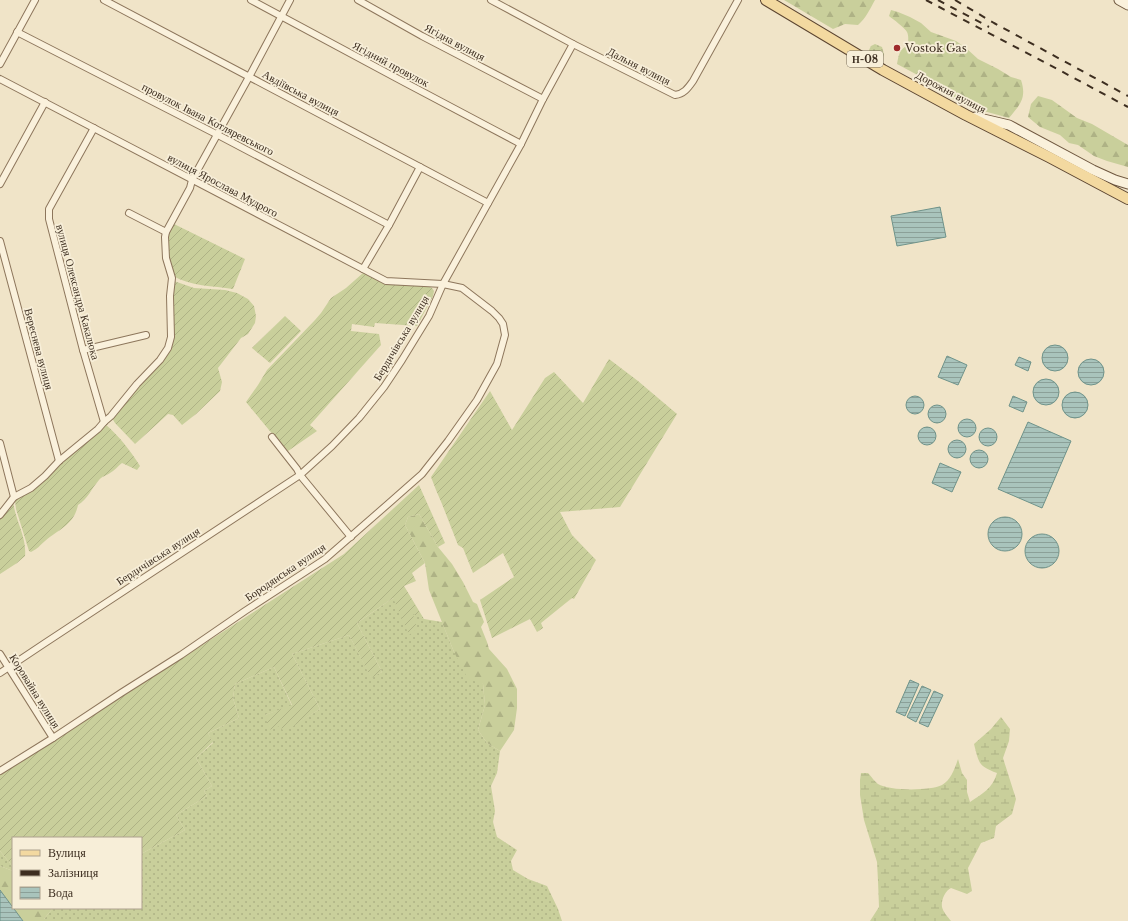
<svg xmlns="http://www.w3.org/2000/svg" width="1128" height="921" font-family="'Libre Baskerville',serif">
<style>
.grass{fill:url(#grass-dots)}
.forest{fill:url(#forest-firs)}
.wetland{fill:url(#wetland-marsh)}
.garden{fill:url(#garden-furrows)}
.water{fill:url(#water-rules);stroke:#6f938a}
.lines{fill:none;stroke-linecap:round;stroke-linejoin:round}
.minor-casing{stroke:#8d765c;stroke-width:8}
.secondary-casing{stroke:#6f573f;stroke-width:11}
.primary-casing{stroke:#5b4430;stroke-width:12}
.minor{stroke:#faf1dc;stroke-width:6}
.secondary{stroke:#faf1dc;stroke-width:9}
.primary{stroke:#f3d9a0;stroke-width:10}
.rail{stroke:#3d2e20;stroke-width:2;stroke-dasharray:7 7;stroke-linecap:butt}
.poi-dot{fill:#9e2a2b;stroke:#f7eed8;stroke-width:1.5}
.labels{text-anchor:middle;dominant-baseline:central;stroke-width:3.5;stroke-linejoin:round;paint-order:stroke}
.shield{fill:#f7eed8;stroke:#756857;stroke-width:1}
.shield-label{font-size:10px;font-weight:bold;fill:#3d2e20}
.street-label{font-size:11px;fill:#3d2e20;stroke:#f7eed8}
.poi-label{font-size:11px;fill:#3d2e20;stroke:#f7eed8;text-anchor:start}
</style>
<defs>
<pattern id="grass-dots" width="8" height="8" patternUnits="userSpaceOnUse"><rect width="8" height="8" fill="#c9cf9b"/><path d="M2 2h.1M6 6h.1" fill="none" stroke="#aeb285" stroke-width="1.8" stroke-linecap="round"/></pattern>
<pattern id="forest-firs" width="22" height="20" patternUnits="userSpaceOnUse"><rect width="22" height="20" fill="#c9cf9b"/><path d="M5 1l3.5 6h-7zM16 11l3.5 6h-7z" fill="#aeb285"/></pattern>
<pattern id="wetland-marsh" width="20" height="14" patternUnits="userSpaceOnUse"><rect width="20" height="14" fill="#c9cf9b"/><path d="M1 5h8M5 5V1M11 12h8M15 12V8" fill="none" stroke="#aeb285"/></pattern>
<pattern id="garden-furrows" width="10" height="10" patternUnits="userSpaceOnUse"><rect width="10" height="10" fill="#c9cf9b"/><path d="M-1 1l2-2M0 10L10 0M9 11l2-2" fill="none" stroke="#aeb285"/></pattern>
<pattern id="water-rules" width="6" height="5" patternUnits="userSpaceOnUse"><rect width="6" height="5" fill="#a9c4bc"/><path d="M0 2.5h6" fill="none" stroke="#8ba098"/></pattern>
</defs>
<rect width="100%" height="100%" fill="#f0e4c8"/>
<g class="grass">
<polygon points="875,44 882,47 884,54 883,57 880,58 870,52 869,50 871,46"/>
<polygon points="393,598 413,613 424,619 442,622 454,652 483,684 485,705 478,730 487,743 500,751 497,773 491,786 495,811 493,822 497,837 517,850 511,861 513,870 528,879 547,886 558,909 562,921 44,921 44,919 53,908 141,908 141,854 185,830 176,815 207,796 204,791 212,786 196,758 213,743 208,733 239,718 233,698 235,684 274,667 292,706 265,715 281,726 284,731 320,709 292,654 349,635 371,677 382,672 357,623"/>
<polygon points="0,851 13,867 13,871 0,866"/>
</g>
<g class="forest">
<path d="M784,0H875C870,9 866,18 858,25L845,24L833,29Z"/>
<path d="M891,10L898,12L910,17L921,23L931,32L956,41L966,48L978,59L998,69L1011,77L1021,80C1027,98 1020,105 1009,118L980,110H974L942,93L938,86L897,64C899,54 899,50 908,45C908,41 909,36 907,32C905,28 893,19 889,16Z"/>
<polygon points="1038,96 1052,100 1077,118 1092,124 1128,145 1128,167 1107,161 1094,156 1078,145 1069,143 1060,135 1040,127 1028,117 1031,104"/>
<polygon points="419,514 438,547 452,564 463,582 473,602 477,604 484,622 481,627 487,642 489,649 507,669 517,689 517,708 514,730 500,751 487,743 478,730 485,705 483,684 468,679 454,652 429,590 425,563 405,525 408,517"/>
<polygon points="0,866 13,871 13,908 0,890"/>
<polygon points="13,908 53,908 44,919 44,921 23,921"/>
</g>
<path class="wetland" d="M1001,717L1010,729L1009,741L1003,758L1016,799L1012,814L996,826L994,838L981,843L968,868L972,891L967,894L951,888C945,891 941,900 942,907C943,912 948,917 951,921H870L879,907L878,881L877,862L864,820L860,795V780L861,773H868C871,776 875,782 878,784C889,791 930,791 942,785C951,780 955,768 958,759L962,773L967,780V792L970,802C982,794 993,788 997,773C978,766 979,763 974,744L991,729Z"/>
<g class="garden">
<path d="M174,224L245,259L233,289C213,286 190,286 173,276C170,263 165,249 168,235C169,231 172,228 174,224Z"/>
<polygon points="363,273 386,283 430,287 432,288 434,291 433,296 417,326 375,323 374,327 352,324 351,331 379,334 381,345 310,425 317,431 288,451 269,430 246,402 258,385 267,370 315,320 321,313 331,298 346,288"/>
<polygon points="174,281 194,288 225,290 237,293 248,299 254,306 256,316 255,323 248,334 241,338 218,368 222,382 220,391 196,414 182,425 173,415 168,414 135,444 115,423 112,418 167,353"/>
<polygon points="285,316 301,331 270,363 252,348"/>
<polygon points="609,359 638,381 677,414 620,507 560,512 572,535 596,560 574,599 572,598 541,623 543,628 537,632 530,619 492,638 480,600 514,577 503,553 473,573 463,548 458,545 442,504 436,490 431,477 490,391 512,430 545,378 554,372 583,403"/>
<path d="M105,424C120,437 129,449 140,466L137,470L122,463C118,466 114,471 110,473C106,476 102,476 99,480C91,489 88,499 78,505C74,525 59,529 45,541C39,546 39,548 31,552L29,551L16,509L15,501L46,478L80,445Z"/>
<polygon points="419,485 445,543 438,547 419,514 408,517 405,525 425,563 412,573 416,581 404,586 424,619 413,614 417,629 409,635 393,598 357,623 382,672 371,678 349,635 292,654 320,709 284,732 280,726 269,730 265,715 292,705 274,667 235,684 233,698 239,718 208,733 213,742 196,758 212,786 204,791 207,796 176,815 185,830 141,854 141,838 13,838 13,867 0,851 0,775 344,554"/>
<path d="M13,501C15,520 27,537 25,556L17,563L0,574V517Z"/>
</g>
<g class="water">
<polygon points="940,207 946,237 897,246 891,216"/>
<circle cx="1055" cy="358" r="13"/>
<polygon points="947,356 967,365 958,385 938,377"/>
<polygon points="1019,357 1031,362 1028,371 1015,365"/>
<circle cx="1091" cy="372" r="13"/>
<circle cx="1046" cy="392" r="13"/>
<circle cx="1075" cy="405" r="13"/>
<polygon points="1013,396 1027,402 1023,412 1009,406"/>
<circle cx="915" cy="405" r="9"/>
<circle cx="937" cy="414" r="9"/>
<circle cx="967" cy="428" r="9"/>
<polygon points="1028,422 1071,441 1042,508 998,489"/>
<circle cx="927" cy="436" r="9"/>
<circle cx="988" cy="437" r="9"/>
<circle cx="957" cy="449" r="9"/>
<circle cx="979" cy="459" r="9"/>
<polygon points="940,463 961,472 952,492 932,483"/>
<circle cx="1005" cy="534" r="17"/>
<circle cx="1042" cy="551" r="17"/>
<polygon points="910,680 919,684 905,716 896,712"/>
<polygon points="922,686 931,690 916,722 907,717"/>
<polygon points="934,691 943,695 928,727 919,723"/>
<polygon points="0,890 23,921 0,921"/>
</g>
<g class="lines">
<defs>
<g id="minor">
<polyline points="104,0 488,203"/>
<polyline points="251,0 402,81 521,144"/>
<polyline points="358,0 422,36 543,99"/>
<path d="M491,0L573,44L675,95C684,94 688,88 693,81L738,0"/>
<polyline points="17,32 218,135 389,225"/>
<polyline points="0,64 35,0"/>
<polyline points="0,79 386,281 443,284 462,288 492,311 499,318 503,324 505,335 497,364 477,400 448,441 422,474 388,504 325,559 245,611 181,655 121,693 53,738 0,771"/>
<polyline points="94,128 49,209 49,219 83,350 104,422"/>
<polyline points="0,184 45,102"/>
<polyline points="129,213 166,232"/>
<polyline points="0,241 59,461"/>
<polyline points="363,269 389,225 420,167"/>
<polyline points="83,350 146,335"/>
<polyline points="272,437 297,469 300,475 351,537"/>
<polyline points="0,443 14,497"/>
<polyline points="0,515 14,497 31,488 45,476 59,461 98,429 104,422 111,416 137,384 160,360 168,348 171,337 170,296 172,278 166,258 165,237 166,232 190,188 192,180 249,77 290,0"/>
<polyline points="0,654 53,738"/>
<polyline points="0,673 45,643 300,475 332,446 359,418 384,387 402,360 429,316 443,284 521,144 543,99 573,44"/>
</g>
<g id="secondary">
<polyline points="1119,0 1128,5"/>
<polyline points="975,117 1009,125 1093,170 1115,180 1128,184"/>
</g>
<polyline id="primary" points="766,0 883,70 966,115 1049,157 1128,199"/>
</defs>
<use href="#minor" class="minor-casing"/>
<use href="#secondary" class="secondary-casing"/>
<use href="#primary" class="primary-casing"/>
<use href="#minor" class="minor"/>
<use href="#secondary" class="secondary"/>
<use href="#primary" class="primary"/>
<g class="rail">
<polyline points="926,0 1046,63 1128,107"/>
<polyline points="938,0 989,27"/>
<polyline points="955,0 994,23 1128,96"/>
</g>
</g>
<circle class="poi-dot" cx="897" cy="48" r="4"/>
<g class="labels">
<rect class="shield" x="847" y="51" width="36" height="16" rx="3"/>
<g class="shield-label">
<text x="865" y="59">Н-08</text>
</g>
<g class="street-label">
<text transform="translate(455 42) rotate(28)">Ягідна вулиця</text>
<text transform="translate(391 64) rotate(28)">Ягідний провулок</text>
<text transform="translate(639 66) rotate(27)">Дальня вулиця</text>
<text transform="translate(951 92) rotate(28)">Дорожня вулиця</text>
<text transform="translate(301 93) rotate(28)">Авдіївська вулиця</text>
<text transform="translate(208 119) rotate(27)">провулок Івана Котляревського</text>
<text transform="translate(223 185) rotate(28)">вулиця Ярослава Мудрого</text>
<text transform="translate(78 292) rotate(75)">вулиця Олександра Какалюка</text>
<text transform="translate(401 338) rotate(-59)">Бердичівська вулиця</text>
<text transform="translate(39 349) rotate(75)">Вереснева вулиця</text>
<text transform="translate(158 556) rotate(-33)">Бердичівська вулиця</text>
<text transform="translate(285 572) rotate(-34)">Бородянська вулиця</text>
<text transform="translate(35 691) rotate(58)">Коровайна вулиця</text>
</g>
<g class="poi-label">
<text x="905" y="48">Vostok Gas</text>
</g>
</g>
<rect x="12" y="837" width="130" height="72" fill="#f7eed8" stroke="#ada18e"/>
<rect x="20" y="850" width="20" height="6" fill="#f3d9a0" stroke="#ada18e"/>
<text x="48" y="857" font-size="12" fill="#3d2e20">Вулиця</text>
<rect x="20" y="870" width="20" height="6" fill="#3d2e20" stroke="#ada18e"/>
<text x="48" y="877" font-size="12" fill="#3d2e20">Залізниця</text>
<rect x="20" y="887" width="20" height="12" fill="url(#water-rules)" stroke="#ada18e"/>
<text x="48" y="897" font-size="12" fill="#3d2e20">Вода</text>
</svg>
